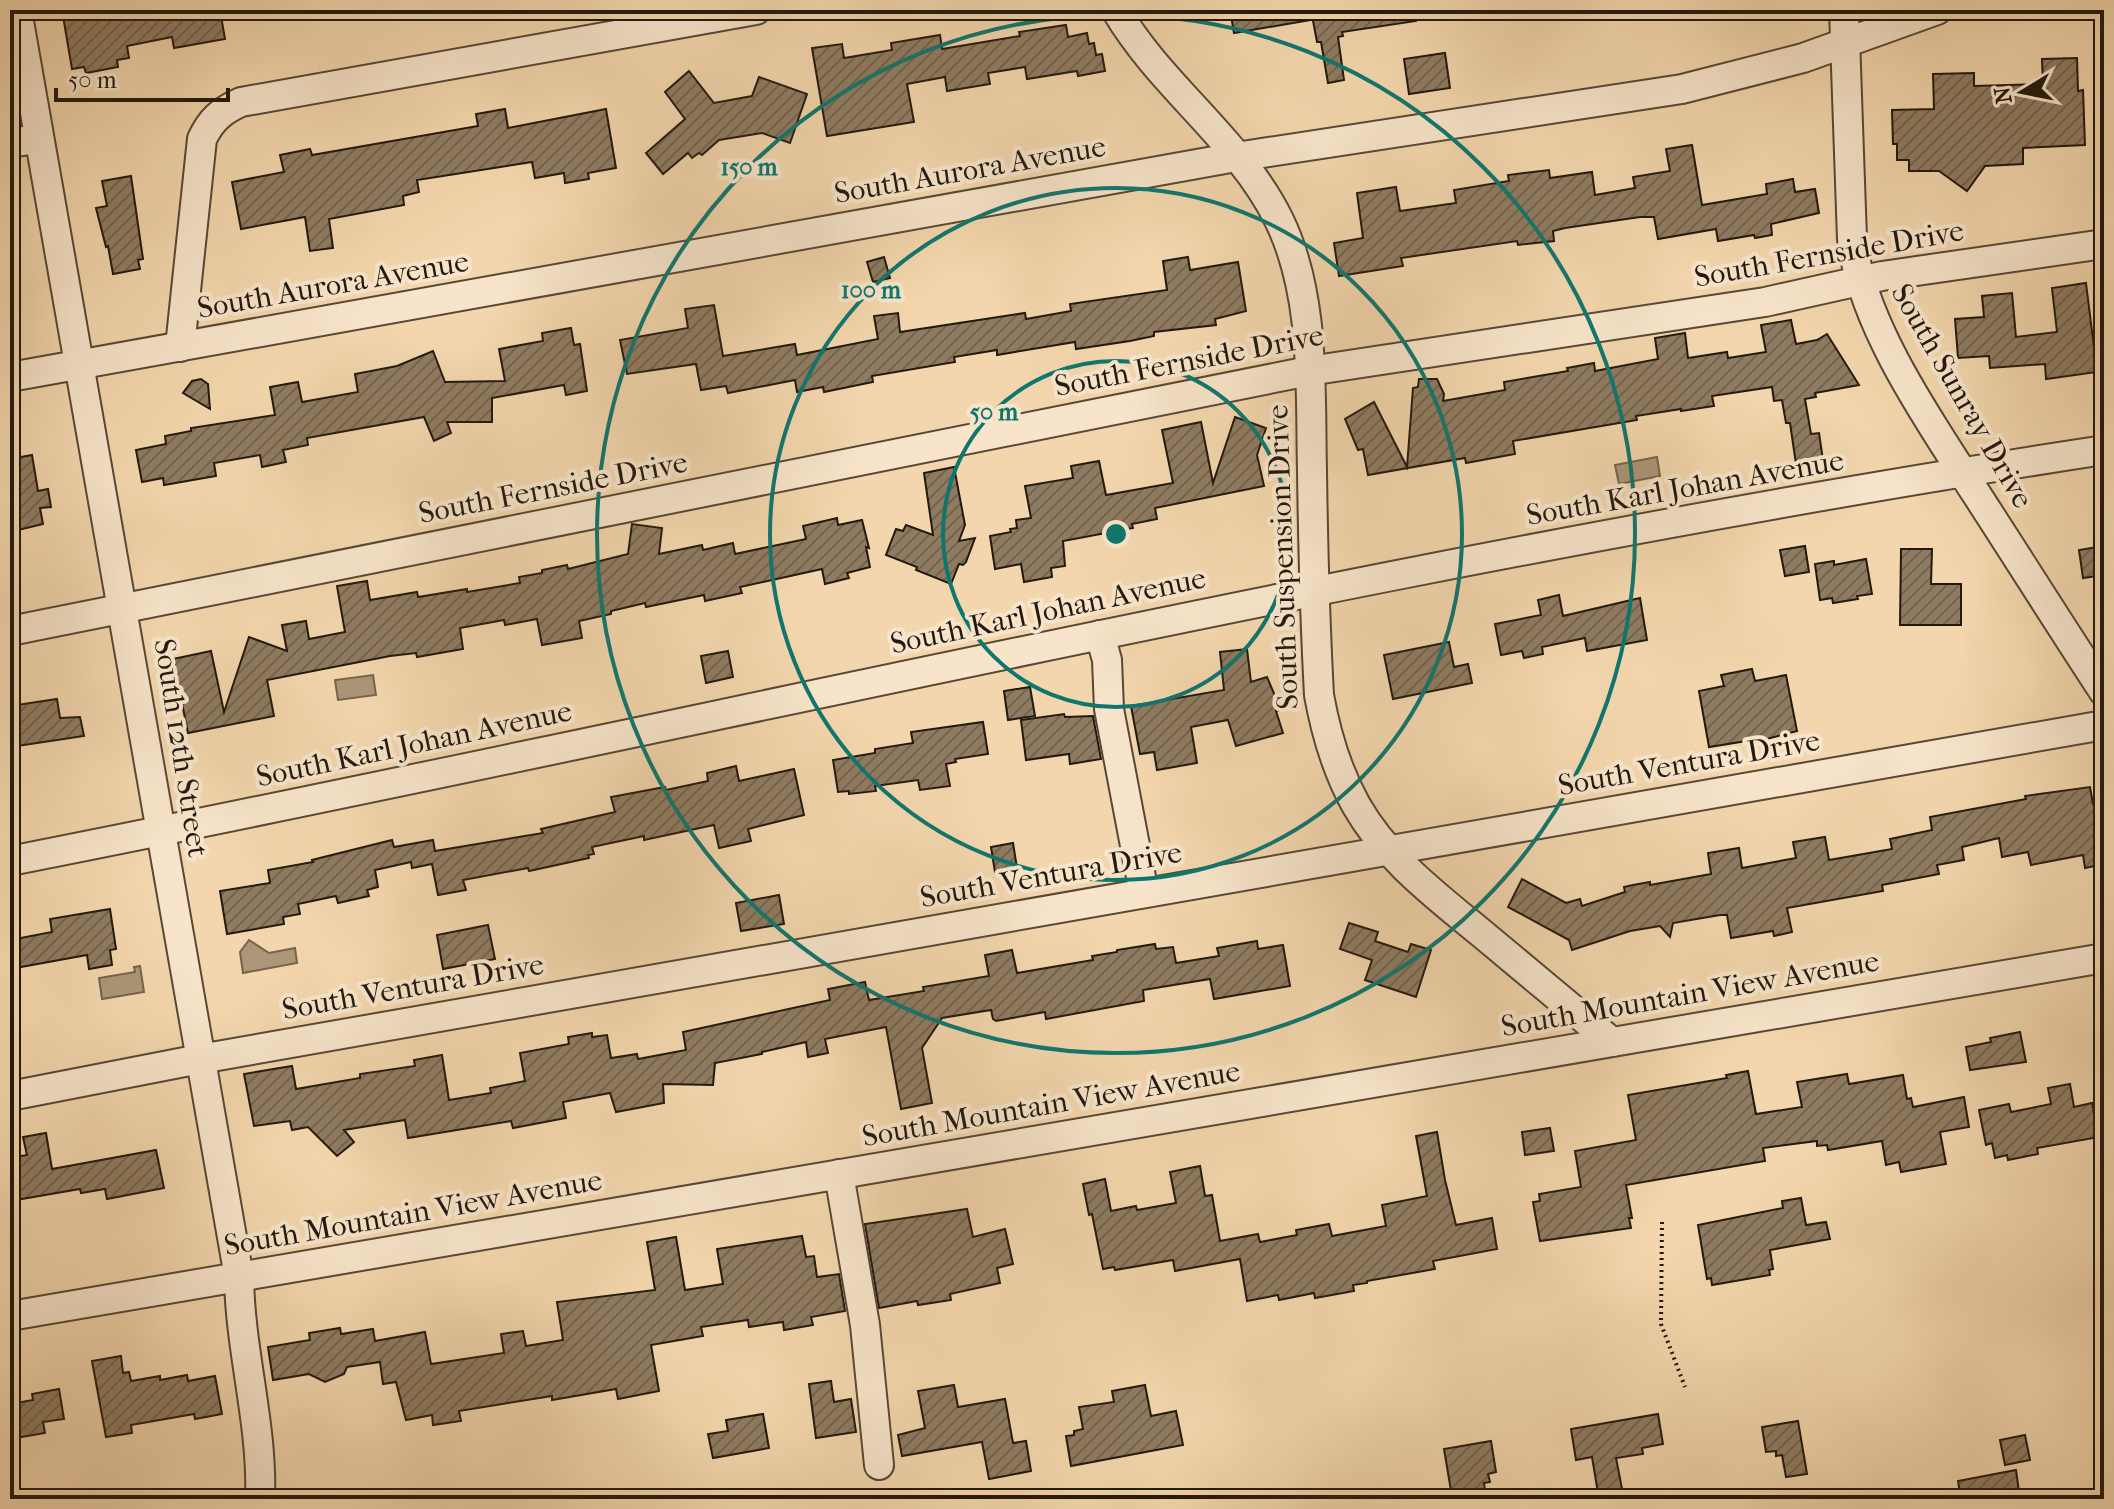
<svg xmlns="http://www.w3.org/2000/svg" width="2114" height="1509" font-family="'IM FELL French Canon',serif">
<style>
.water{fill:#ac9677;stroke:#75644d;stroke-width:2}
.building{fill:url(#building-hatch);stroke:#23190e;stroke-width:2}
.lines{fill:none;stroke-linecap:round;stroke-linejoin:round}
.minor-casing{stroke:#574836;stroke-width:32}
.path{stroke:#23190e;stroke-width:4;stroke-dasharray:2 4;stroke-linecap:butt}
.minor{stroke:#f7e4ca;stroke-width:28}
.ring{fill:none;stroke:#0f766e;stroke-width:4}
.labels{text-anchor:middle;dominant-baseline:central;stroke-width:8;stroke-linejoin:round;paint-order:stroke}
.street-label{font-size:30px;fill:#23190e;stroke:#f7e4ca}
.centre{fill:#0f766e;stroke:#f7e4ca;stroke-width:4}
.ring-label{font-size:24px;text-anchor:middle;font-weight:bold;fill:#0f766e;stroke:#f7e4ca;stroke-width:8;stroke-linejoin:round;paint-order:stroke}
</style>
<defs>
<pattern id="building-hatch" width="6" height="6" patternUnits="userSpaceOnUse" patternTransform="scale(2)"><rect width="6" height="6" fill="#8f7b61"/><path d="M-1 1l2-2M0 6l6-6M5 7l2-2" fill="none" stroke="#74644e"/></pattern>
</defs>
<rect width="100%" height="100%" fill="#f3d6ad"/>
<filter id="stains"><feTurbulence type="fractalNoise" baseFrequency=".0025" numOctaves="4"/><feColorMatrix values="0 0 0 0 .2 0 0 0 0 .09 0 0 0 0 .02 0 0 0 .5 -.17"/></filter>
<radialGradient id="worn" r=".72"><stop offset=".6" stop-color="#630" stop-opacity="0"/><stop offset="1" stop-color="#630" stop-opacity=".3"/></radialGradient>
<g class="water">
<polygon points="1657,457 1660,476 1619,484 1615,465"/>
<polygon points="373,675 376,695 338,700 335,680"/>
<polygon points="249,940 269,953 295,948 297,963 243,973 240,952"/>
<polygon points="140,966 144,992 102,999 99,978 135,972 134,967"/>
</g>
<g class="building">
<polygon points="62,10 87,10 88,16 122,10 220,10 225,39 174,48 172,37 127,46 129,58 117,60 118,67 86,73 84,67 72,69"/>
<polygon points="1230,10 1310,10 1311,20 1234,33"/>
<polygon points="1311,10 1416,10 1416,21 1342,32 1343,36 1338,37 1344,80 1328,83 1321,42 1317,42"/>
<polygon points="1066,25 1068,37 1087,33 1089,44 1094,43 1096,55 1102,54 1105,71 1078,76 1077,71 1027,79 1025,67 988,73 990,84 947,91 945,77 907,84 914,122 827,136 812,48 842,44 844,58 892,50 891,43 940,35 942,49 1020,36 1019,32"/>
<polygon points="1445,53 1450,88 1409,94 1404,59"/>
<polygon points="2077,58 2078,91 2083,90 2085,145 2023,148 2023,164 1985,166 1967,191 1939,171 1909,171 1909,160 1897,160 1897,144 1893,144 1892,110 1934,109 1933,74 1974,73 1974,86 2043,84 2042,59"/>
<polygon points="689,71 714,103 752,96 759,77 807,94 790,143 762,133 719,140 702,155 699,153 692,158 688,153 663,174 646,153 685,119 665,92"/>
<polygon points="505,109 508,128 606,109 616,168 588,173 589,179 565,183 564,173 535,178 532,162 417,180 419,192 403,196 404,205 329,219 333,248 310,251 305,217 241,229 232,182 284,172 280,155 310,149 312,155 478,126 476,114"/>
<polygon points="1692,145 1702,205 1767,194 1766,184 1793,179 1795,192 1815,189 1819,213 1771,224 1772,235 1755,238 1754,235 1718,241 1716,229 1658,239 1654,217 1640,217 1565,228 1553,231 1554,241 1518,245 1517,241 1401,258 1403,266 1339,276 1334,243 1363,238 1357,193 1396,187 1400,211 1456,203 1454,190 1509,181 1508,175 1549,170 1550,178 1592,172 1595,195 1635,188 1633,177 1670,171 1666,149"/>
<polygon points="131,176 143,259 138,260 140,269 113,274 108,246 106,247 96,208 107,206 102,181"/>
<polygon points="884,257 890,278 873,282 867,262"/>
<polygon points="1188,257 1190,270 1238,262 1246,311 1215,319 1216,325 1154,332 1154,336 1130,341 1076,349 1075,342 997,355 997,350 954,357 955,362 872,376 873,382 824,392 823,387 797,392 795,380 728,393 726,386 701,390 696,364 627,374 620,340 688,328 685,309 714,305 723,356 795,344 797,355 878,339 874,316 898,313 900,332 1025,313 1026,319 1071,311 1070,304 1167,290 1163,261"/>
<polygon points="2086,283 2097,372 2046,379 2045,364 1990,368 1989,356 1958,358 1955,319 1984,317 1982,296 2012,293 2016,337 2057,332 2052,288"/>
<polygon points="1791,320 1796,344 1817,340 1827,334 1859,385 1815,393 1816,397 1805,399 1811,434 1819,433 1823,460 1796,464 1790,423 1786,423 1782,400 1774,401 1772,387 1712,396 1714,406 1681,411 1681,409 1636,416 1637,420 1513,441 1515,454 1466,463 1465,458 1368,475 1363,449 1358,450 1345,419 1374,402 1407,467 1413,388 1418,387 1419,379 1437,379 1444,394 1443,401 1505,390 1504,382 1568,371 1567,368 1594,363 1595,371 1658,359 1655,338 1685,333 1688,358 1727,352 1728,358 1766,352 1761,325"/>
<polygon points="571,328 574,345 580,344 587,391 566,395 564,385 492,398 492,422 447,422 451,433 434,441 424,417 307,438 308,445 283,450 286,462 262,467 260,455 214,463 216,476 164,485 163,478 142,482 136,450 166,444 165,436 191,431 191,428 275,415 270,387 298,382 302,402 358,392 355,374 397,366 433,351 445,382 505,381 499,349 543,341 542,333"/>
<polygon points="201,379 208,384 210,409 183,393 192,381"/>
<polygon points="1235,417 1266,428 1257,455 1264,486 1155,508 1157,519 1132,524 1133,528 1063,541 1065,566 1051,568 1052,577 1024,582 1021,564 995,569 990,536 1011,532 1010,529 1017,528 1016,520 1031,518 1025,486 1073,478 1071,466 1099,461 1106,495 1173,483 1162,430 1201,422 1213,483"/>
<polygon points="32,455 38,491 48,489 51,507 40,508 43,524 10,532 10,459"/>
<polygon points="954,467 965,525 959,541 975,538 966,562 963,565 959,564 951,584 916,570 917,567 886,555 896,529 903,531 906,525 933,535 924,473"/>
<polygon points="837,518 838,525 862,520 869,548 866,547 870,567 847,573 849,578 825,584 822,569 740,587 742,593 705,601 704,595 646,607 645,603 611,611 611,614 579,621 582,638 542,645 537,619 505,625 504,620 460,628 463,649 417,657 416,653 390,656 267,680 274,716 188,733 173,659 211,651 224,712 249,637 287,651 282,625 306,621 309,639 345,632 337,586 367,581 370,600 417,592 418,597 467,589 467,592 520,583 519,577 542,573 542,570 567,565 568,569 628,554 632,524 662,528 659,554 702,545 703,550 733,543 735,554 806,539 803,526"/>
<polygon points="1805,546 1809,572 1785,576 1780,550"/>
<polygon points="2104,546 2104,575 2083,578 2079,550"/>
<polygon points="1901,549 1932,549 1931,584 1961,584 1961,625 1900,625"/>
<polygon points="1866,559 1872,594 1857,596 1858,599 1833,603 1832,598 1820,600 1815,564 1834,561 1834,565"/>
<polygon points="1559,595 1563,616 1640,598 1647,640 1587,651 1585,638 1542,647 1543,654 1524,658 1522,651 1501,655 1495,624 1541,615 1538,600"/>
<polygon points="1449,642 1454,667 1468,664 1472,683 1393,699 1384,655"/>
<polygon points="1247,649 1251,682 1267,677 1281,710 1276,711 1283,733 1236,746 1228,720 1191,727 1197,763 1157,770 1154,752 1140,754 1131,706 1224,690 1220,652"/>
<polygon points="728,651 733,677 706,683 701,656"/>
<polygon points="1752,669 1755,681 1786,675 1797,731 1759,741 1759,739 1709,747 1699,691 1724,686 1721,675"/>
<polygon points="1030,687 1035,716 1008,720 1004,691"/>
<polygon points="57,699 60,718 80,717 84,736 10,747 10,706"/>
<polygon points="1064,714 1065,717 1093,716 1101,759 1070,764 1069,754 1026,760 1021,720"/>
<polygon points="983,722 988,754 955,759 956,762 946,764 950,786 920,790 918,780 875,786 876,791 849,794 849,791 838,792 833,760 875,753 875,749 913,743 911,732"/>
<polygon points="736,766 739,781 794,769 804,815 748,829 751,841 719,848 714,825 644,840 644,836 592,847 594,854 588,855 589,858 529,871 528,868 463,880 466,890 438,895 432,864 412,868 411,862 375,870 378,887 367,890 369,896 338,903 336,896 298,904 300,914 283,917 284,924 227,934 220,891 270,883 268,870 313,862 312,860 392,840 394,847 433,840 435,851 543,833 541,829 615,812 611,797 665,787 666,790 708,781 707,773"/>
<polygon points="2090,787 2093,804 2104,802 2104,864 2085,868 2083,855 2031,865 2028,852 2002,857 1999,838 1962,847 1964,860 1937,865 1939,874 1882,885 1883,891 1787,908 1792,932 1774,936 1773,931 1731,938 1727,915 1720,915 1673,923 1670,937 1660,926 1630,931 1572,950 1569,940 1508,907 1522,879 1566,903 1580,899 1582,906 1625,892 1624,887 1633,885 1650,882 1650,885 1711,874 1708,853 1739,848 1742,868 1796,858 1793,842 1825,837 1829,860 1892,849 1890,839 1932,830 1930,817 2026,799 2025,796"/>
<polygon points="1013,843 1017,868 995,872 991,847"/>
<polygon points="779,895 784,924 741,931 736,903"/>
<polygon points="110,909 116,949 110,950 112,965 89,969 87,955 10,969 10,940 52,932 50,919"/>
<polygon points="1349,923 1378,932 1375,941 1408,952 1411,944 1431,950 1416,997 1365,980 1372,960 1340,949"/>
<polygon points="488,925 495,959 443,969 437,935"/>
<polygon points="1257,941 1258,949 1283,945 1290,986 1214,999 1210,979 1143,990 1144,1001 1046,1019 1045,1012 996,1021 993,1019 991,1010 942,1018 922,1048 932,1103 901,1109 886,1027 825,1039 828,1053 808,1057 806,1042 762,1052 762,1054 715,1063 713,1085 663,1084 664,1103 616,1112 610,1093 563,1102 566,1118 513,1128 511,1121 408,1138 405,1120 344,1130 354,1142 337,1156 308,1127 292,1130 290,1121 254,1126 244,1074 292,1066 296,1089 360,1078 360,1074 415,1066 414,1060 442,1055 449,1100 491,1093 490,1088 525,1081 520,1053 569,1044 568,1037 592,1033 592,1037 607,1035 611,1058 637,1054 638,1059 686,1050 683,1032 830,1000 828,989 865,982 869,1000 924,991 923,987 989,976 985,955 1012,950 1017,973 1093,960 1092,956 1117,952 1117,950 1155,944 1156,949 1173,947 1176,963 1219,956 1217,948"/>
<polygon points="2020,1032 2026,1062 1970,1070 1966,1047 1991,1042 1990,1038"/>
<polygon points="1748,1071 1756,1114 1802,1107 1797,1082 1847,1074 1849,1084 1903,1075 1907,1099 1911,1098 1913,1107 1964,1097 1969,1127 1940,1132 1946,1164 1901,1172 1899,1162 1886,1165 1882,1141 1828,1150 1827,1145 1817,1146 1817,1141 1763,1148 1765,1161 1626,1185 1632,1218 1629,1218 1631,1228 1540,1241 1533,1202 1540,1201 1539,1194 1581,1187 1575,1151 1636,1140 1628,1095 1727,1078 1726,1075"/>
<polygon points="2070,1084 2074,1107 2092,1103 2099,1137 2037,1148 2038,1154 2008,1160 2007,1155 1995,1158 1992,1143 1986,1145 1979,1110 2009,1104 2011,1112 2051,1104 2048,1088"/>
<polygon points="1550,1128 1554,1151 1525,1155 1522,1132"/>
<polygon points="1437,1132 1445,1180 1456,1225 1492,1218 1497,1249 1433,1261 1435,1269 1367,1281 1367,1283 1353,1285 1354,1291 1315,1298 1314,1293 1279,1300 1278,1295 1247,1301 1240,1259 1175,1271 1173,1260 1115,1270 1114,1267 1103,1269 1092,1214 1089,1215 1083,1184 1105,1179 1111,1211 1136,1206 1137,1210 1176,1203 1170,1172 1200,1166 1205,1196 1212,1195 1220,1241 1258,1234 1260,1242 1297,1235 1296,1230 1329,1224 1332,1236 1386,1226 1382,1205 1427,1196 1416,1136"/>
<polygon points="46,1133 52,1169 156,1150 164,1188 107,1199 105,1189 81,1193 80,1189 10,1201 10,1158 27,1155 23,1137"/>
<polygon points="1801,1198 1806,1225 1826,1222 1830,1239 1770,1250 1773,1269 1769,1270 1770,1275 1712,1285 1711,1278 1707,1279 1698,1225 1783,1208 1782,1201"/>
<polygon points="967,1209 973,1237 1005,1229 1013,1264 997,1268 1000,1283 950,1294 951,1300 918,1305 917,1301 879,1308 865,1224"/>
<polygon points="802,1236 806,1257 814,1256 817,1277 839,1274 845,1311 811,1317 813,1325 784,1330 783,1322 749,1327 748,1320 701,1327 703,1336 651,1345 659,1391 618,1399 616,1389 552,1400 552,1396 459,1411 461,1421 433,1425 432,1415 406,1420 396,1382 383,1384 380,1362 347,1367 344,1374 325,1382 309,1374 273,1380 268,1347 310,1340 309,1333 340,1328 341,1334 373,1329 375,1341 425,1332 431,1364 504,1353 501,1334 523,1331 526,1346 563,1340 557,1302 655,1290 647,1242 676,1237 685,1290 723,1284 717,1249"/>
<polygon points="121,1356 123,1373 129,1372 131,1381 160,1376 160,1380 187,1375 188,1381 215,1376 222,1414 195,1419 194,1414 131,1425 132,1433 106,1437 92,1361"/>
<polygon points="831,1381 834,1402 851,1399 856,1432 816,1438 809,1384"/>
<polygon points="954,1385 958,1407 1005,1399 1013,1443 1026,1441 1031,1471 989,1479 982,1442 902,1456 898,1435 925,1428 918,1391"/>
<polygon points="1145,1385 1151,1416 1176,1411 1183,1445 1071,1466 1066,1436 1074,1435 1074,1431 1083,1429 1079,1407 1114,1402 1112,1391"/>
<polygon points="59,1389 64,1419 43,1422 45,1433 10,1439 10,1404 33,1400 32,1394"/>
<polygon points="763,1414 769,1448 713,1458 708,1434 728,1431 726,1420"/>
<polygon points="1658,1414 1663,1444 1642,1448 1643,1454 1616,1458 1624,1499 1599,1499 1592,1457 1576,1460 1571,1429"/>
<polygon points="1798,1421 1807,1474 1786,1477 1782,1455 1776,1456 1776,1451 1766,1452 1762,1427"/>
<polygon points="2025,1435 2030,1460 2005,1465 2000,1440"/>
<polygon points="1491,1441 1496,1472 1488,1474 1490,1482 1484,1483 1485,1491 1452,1497 1444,1449"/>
<polygon points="2016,1470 2020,1499 1961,1499 1958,1481"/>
</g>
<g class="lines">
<defs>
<g id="minor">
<path d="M17,10L239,1277C240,1352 263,1425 260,1499"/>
<path d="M1116,10C1161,87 1240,140 1279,220C1316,296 1310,389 1312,471C1313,546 1315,620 1319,695C1326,734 1337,771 1356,805C1386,858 1434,894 1480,932C1524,969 1568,1005 1612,1042"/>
<path d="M1844,10L1852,239C1862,326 1932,425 1979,498C2021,563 2062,628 2104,692"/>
<polyline points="10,143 37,139"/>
<path d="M180,347L202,139C211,120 221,111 241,102L756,10"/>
<polyline points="10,377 1236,157 1682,89 1803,58 1937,10"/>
<polyline points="10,631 1309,371 1765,302 1882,276 2104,244"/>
<polyline points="1100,635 1107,660 1109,709 1144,893"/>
<path d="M10,861C708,724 1401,557 2104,450"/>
<polyline points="10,1096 200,1059 2104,725"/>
<polyline points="839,1174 865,1325 879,1465"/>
<polyline points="10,1316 2104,958"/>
</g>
</defs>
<use href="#minor" class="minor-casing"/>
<polyline class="path" points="1662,1222 1661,1324 1685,1387"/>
<use href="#minor" class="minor"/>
</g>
<g class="ring">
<circle cx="1116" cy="534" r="173"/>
<circle cx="1116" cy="534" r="346"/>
<circle cx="1116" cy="534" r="519"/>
</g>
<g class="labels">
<g class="street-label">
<text transform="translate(970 170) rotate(-10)">South Aurora Avenue</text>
<text transform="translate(1829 254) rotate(-10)">South Fernside Drive</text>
<text transform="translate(333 285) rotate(-10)">South Aurora Avenue</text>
<text transform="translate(1189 361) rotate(-11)">South Fernside Drive</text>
<text transform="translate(1962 396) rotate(60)">South Sunray Drive</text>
<text transform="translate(553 488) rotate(-11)">South Fernside Drive</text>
<text transform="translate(1685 488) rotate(-10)">South Karl Johan Avenue</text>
<text transform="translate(1283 557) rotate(-92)">South Suspension Drive</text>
<text transform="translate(1048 611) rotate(-12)">South Karl Johan Avenue</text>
<text transform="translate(414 744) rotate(-12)">South Karl Johan Avenue</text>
<text transform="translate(181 748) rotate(81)">South 12th Street</text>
<text transform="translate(1689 763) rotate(-10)">South Ventura Drive</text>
<text transform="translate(1051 875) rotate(-10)">South Ventura Drive</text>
<text transform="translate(413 987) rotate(-10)">South Ventura Drive</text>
<text transform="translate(1690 994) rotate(-10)">South Mountain View Avenue</text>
<text transform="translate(1051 1104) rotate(-10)">South Mountain View Avenue</text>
<text transform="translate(413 1213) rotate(-10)">South Mountain View Avenue</text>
</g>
</g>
<circle cx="1116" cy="534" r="12" class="centre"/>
<g class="ring-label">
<text x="749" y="175">150 m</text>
<text x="871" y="298">100 m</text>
<text x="994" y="420">50 m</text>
</g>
<rect width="2114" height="1509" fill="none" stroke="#f3d6ad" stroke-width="40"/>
<rect x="12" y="12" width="2090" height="1485" fill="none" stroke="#23190e" stroke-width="4"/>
<rect x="20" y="20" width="2074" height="1469" fill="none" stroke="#23190e" stroke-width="2"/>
<g transform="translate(2022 92) rotate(260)" stroke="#f7e4ca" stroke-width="6" paint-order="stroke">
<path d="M0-6L14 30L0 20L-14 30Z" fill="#23190e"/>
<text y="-12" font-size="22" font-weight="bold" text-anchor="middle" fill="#23190e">N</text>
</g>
<path d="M56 88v12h172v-12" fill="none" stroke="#23190e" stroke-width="4"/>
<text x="68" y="88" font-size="24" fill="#23190e" stroke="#f7e4ca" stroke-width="6" paint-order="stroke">50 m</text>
<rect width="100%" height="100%" filter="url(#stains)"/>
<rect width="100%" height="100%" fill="url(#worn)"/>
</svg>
